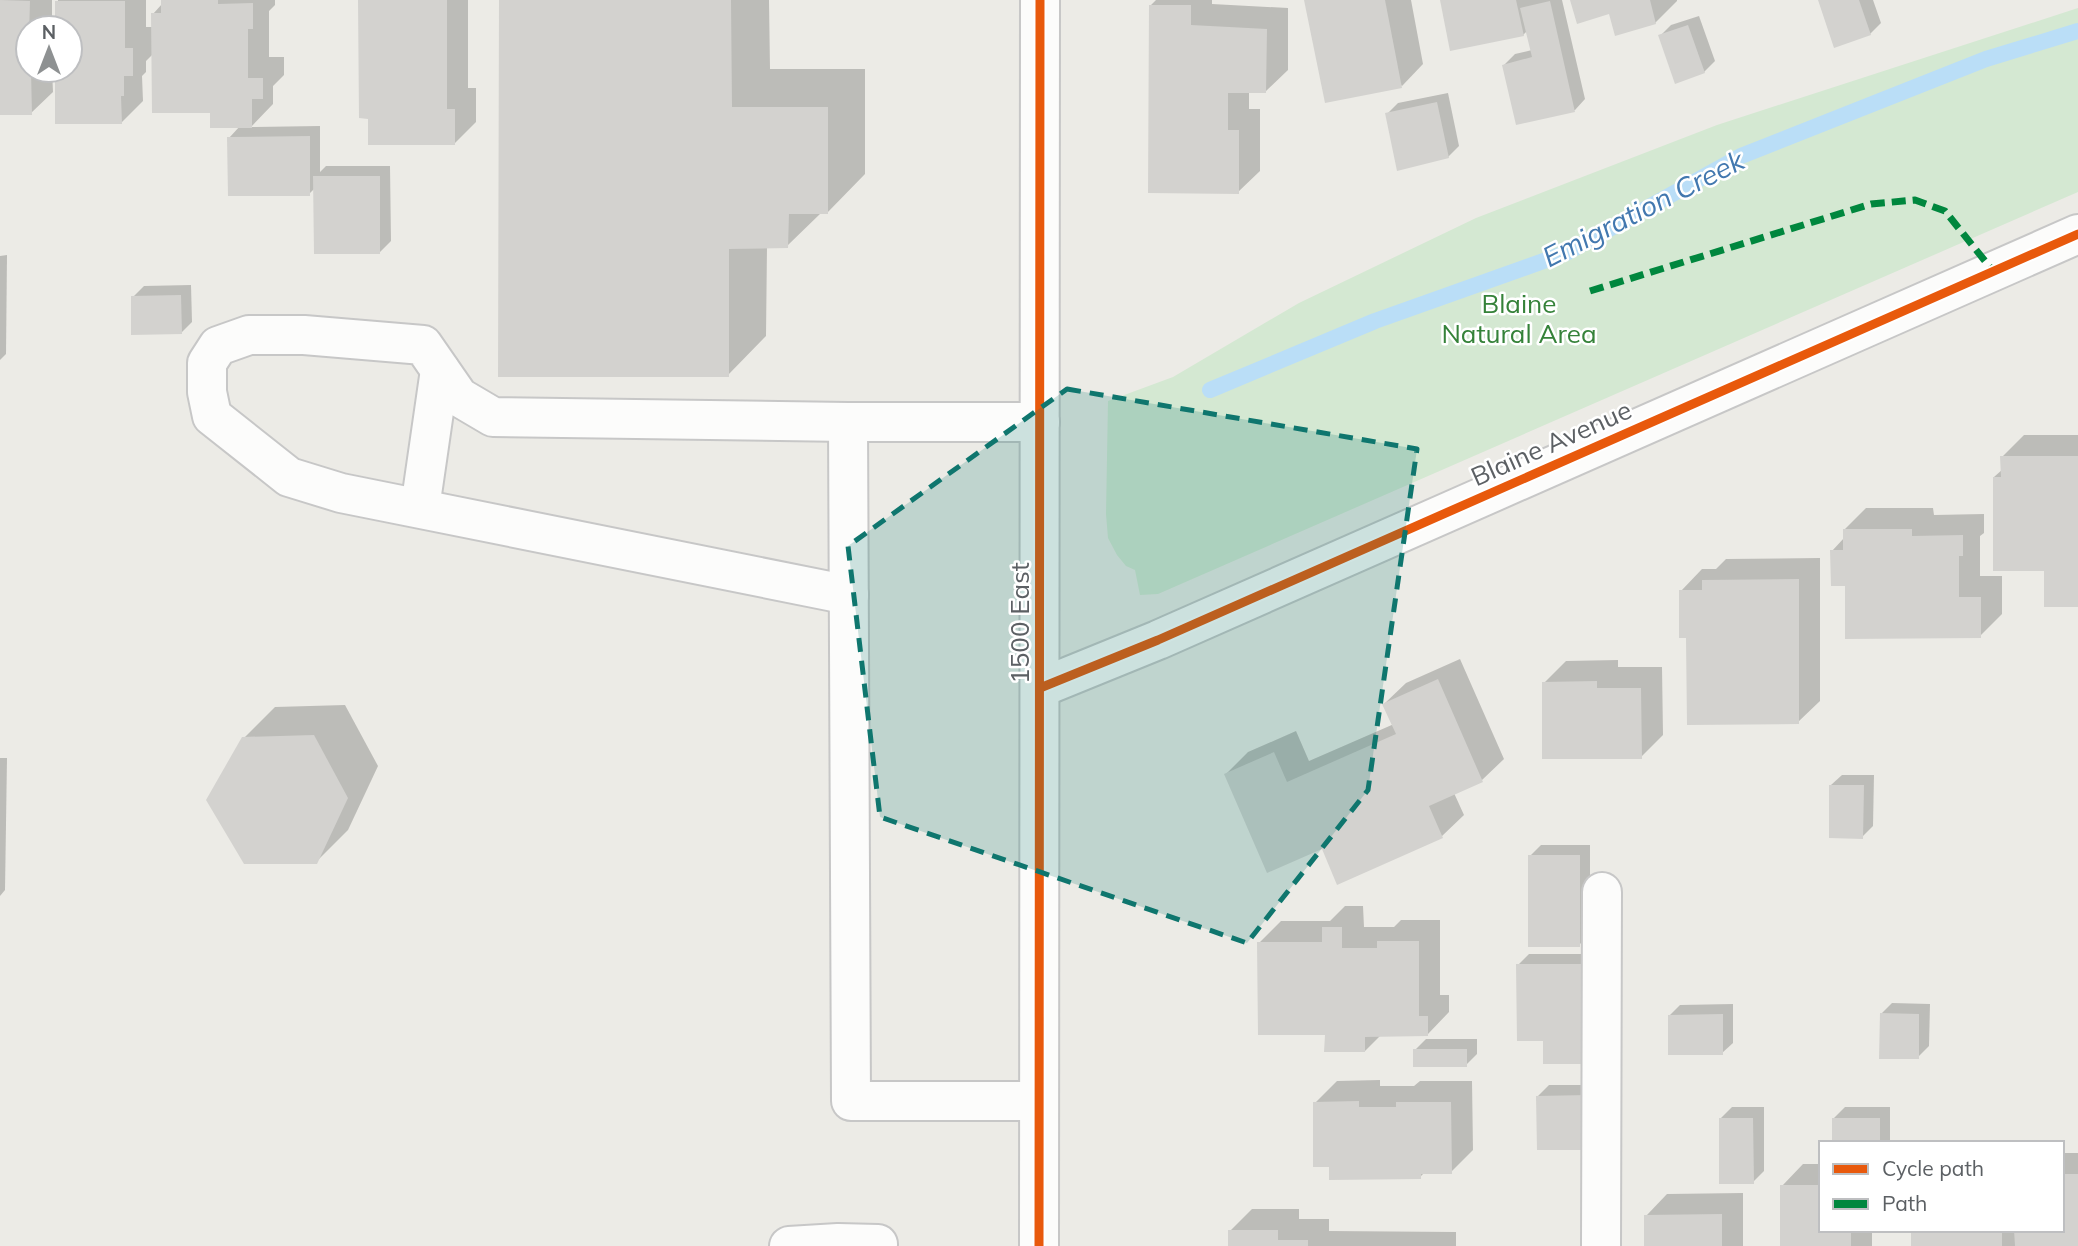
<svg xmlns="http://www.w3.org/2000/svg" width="2078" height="1246" font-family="Mulish,sans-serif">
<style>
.green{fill:#d4e8d2}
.shadow{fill:#0003}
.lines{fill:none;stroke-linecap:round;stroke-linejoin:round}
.stream{stroke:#badef7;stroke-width:16}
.building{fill:#d3d2cf}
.minor-casing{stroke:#c7c7c7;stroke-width:42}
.minor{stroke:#fcfcfb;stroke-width:38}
.quiet{stroke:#00873e;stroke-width:7;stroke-dasharray:14 7;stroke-linecap:butt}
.cycleway-casing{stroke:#fff;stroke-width:13}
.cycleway{stroke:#e8590c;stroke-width:9}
.marked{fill:#0f766e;fill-opacity:0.2;stroke:#0f766e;stroke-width:5;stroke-dasharray:14 9;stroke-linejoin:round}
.labels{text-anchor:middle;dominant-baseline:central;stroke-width:5;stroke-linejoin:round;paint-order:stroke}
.park-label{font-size:26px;fill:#358239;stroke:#fff}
.street-label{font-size:26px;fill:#5c6064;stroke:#fff}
.water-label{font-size:28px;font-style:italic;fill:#4278af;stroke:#fff}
</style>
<rect width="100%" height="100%" fill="#ecebe6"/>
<polygon class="green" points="2078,8 2078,192 1158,594 1140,595 1135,570 1126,566 1117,555 1108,538 1106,514 1108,401 1173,377 1299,303 1476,218 1717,125"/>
<g class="shadow">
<polygon points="0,0 52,0 52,28 28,28 28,70 52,70 53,92 31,113 0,113"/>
<polygon points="58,0 146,0 146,27 153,27 153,14 162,4 162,0 275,0 275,5 269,11 269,57 284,57 284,75 273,86 273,104 251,127 320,126 320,172 326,166 390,166 391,241 380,252 315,188 309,194 229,138 240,126 212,112 153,54 146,61 146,72 142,76 143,101 121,123 56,70 70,70 70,28 56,28"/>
<polygon points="360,0 468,0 468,88 476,88 476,122 454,144"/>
<polygon points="501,0 769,0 770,69 865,69 865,174 827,213 821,213 787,246 767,247 766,336 728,375"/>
<polygon points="1156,0 1212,0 1212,4 1288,8 1288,70 1266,91 1249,91 1249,109 1260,109 1260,171 1238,192 1150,6"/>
<polygon points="1306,0 1411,0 1423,64 1402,86"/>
<polygon points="1442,0 1562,0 1585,99 1575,110 1517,123 1504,65 1515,54 1532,50 1527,31 1523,35"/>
<polygon points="1572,0 1677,0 1677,1 1655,23 1610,12"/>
<polygon points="1820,0 1873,0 1881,23 1870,34"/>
<polygon points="1699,16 1715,61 1704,72 1660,36 1671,25"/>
<polygon points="1448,93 1459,146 1448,157 1387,114 1398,103"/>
<polygon points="7,255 6,354 0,360 0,256"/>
<polygon points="191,285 192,322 181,333 133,297 144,286"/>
<polygon points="2024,435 2078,435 2078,605 2046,569 1994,477 2003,469 2002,457"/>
<polygon points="1866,508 1933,508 1934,515 1984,514 1984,533 1980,536 1980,576 2002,576 2002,614 1980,636 1846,584 1832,551 1844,538 1844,530"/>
<polygon points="1820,558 1820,701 1798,722 1688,636 1681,591 1702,569 1716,569 1726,559"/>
<polygon points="1460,659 1504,759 1482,780 1454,793 1464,815 1442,836 1322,847 1226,774 1248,752 1296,731 1309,761 1394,724 1384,704 1406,683"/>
<polygon points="1618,660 1618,667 1662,667 1663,735 1641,757 1544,683 1566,661"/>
<polygon points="345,705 378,766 348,830 316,862 244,738 275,707"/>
<polygon points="0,758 7,758 5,890 0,896"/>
<polygon points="1842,775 1874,775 1873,826 1862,837 1831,785"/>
<polygon points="1541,845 1590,845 1590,934 1579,945 1530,856"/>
<polygon points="1345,906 1363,906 1364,927 1394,927 1401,920 1440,920 1440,995 1449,995 1449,1012 1428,1034 1381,1035 1365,1051 1327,1033 1259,943 1281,921 1330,921"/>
<polygon points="1529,954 1592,954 1592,1052 1581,1063 1544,1040 1518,965"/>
<polygon points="1892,1003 1930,1004 1929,1046 1918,1057 1881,1014"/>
<polygon points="1733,1004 1733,1043 1722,1053 1669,1016 1680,1005"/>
<polygon points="1426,1039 1477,1039 1477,1054 1466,1065 1415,1050"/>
<polygon points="1380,1080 1380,1086 1414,1086 1420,1081 1472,1081 1473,1150 1451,1172 1425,1172 1420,1177 1330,1165 1315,1103 1337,1081"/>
<polygon points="1549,1085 1598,1085 1599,1137 1538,1096"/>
<polygon points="1732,1107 1764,1107 1764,1171 1753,1182 1721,1118"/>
<polygon points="1845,1107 1890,1107 1890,1143 1834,1143 1834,1118"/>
<polygon points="2062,1153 2078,1153 2078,1246 1913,1246 1913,1230 2062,1230"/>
<polygon points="1803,1164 1821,1164 1821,1230 1872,1230 1872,1246 1781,1246 1782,1186"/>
<polygon points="1743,1193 1743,1246 1646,1246 1646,1216 1667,1194"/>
<polygon points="1252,1209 1299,1209 1299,1219 1329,1219 1329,1231 1456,1232 1456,1246 1230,1246 1230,1231"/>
</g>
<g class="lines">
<polyline class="stream" points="1210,390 1375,321 1566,253 1741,156 1986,59 2078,31"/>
</g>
<g class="building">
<polygon points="0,0 30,1 28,70 31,70 32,115 0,115"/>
<polygon points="161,0 218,0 218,4 253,3 253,29 248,29 248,78 263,78 263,99 252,99 252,128 210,128 210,113 152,113 151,13 161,13"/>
<polygon points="358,0 447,0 447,109 455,109 455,145 368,145 368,119 359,118"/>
<polygon points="499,0 731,0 732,107 828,107 828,214 789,214 788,248 729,249 729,377 498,377"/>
<polygon points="1304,0 1385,0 1402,88 1325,103"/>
<polygon points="1440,0 1516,0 1524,36 1450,51"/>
<polygon points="1570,0 1650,0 1656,24 1615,36 1609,14 1577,24"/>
<polygon points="1818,0 1859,0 1871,35 1834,48"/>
<polygon points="55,1 125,1 125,48 133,48 133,76 124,76 124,96 121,96 122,124 55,124 55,70 70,70 70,28 55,28"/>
<polygon points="1550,1 1575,112 1516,125 1502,65 1532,57 1520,8"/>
<polygon points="1149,5 1191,5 1191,25 1267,29 1266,93 1228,93 1228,130 1239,130 1239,194 1148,193"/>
<polygon points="1688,25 1705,73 1675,84 1658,35"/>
<polygon points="1437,102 1449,158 1397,171 1385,113"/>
<polygon points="310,136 310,196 228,196 227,137"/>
<polygon points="313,176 380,176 380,254 314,254"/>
<polygon points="181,295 182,334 131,335 131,296"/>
<polygon points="2000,456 2078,456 2078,607 2044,607 2044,571 1993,571 1993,477 2001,477"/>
<polygon points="1843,529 1912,529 1912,536 1963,535 1963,556 1959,556 1959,597 1981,597 1981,638 1845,639 1845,586 1831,586 1830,550 1843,550"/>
<polygon points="1799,579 1799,724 1687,725 1686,638 1679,638 1679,590 1702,590 1702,580"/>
<polygon points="1438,679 1483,782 1429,806 1443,838 1337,885 1322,849 1267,873 1224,774 1274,752 1287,782 1396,734 1382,704"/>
<polygon points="1597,681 1597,688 1641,688 1642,759 1542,759 1542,682"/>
<polygon points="314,735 348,798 317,864 244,864 206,800 242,737"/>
<polygon points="1829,785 1864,785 1863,839 1829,838"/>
<rect x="1528" y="855" width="52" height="92"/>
<polygon points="1322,927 1342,927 1342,948 1377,948 1377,941 1419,941 1419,1016 1428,1016 1428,1036 1365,1037 1365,1052 1324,1052 1325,1035 1258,1035 1257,942 1322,942"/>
<polygon points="1516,964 1582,964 1582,1064 1543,1064 1543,1041 1517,1041"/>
<polygon points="1880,1013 1919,1014 1919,1059 1879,1059"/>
<polygon points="1723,1014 1723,1055 1668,1055 1668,1015"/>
<rect x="1413" y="1049" width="54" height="18"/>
<polygon points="1588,1095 1589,1150 1537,1150 1536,1096"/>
<polygon points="1359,1101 1359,1107 1396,1107 1396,1102 1451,1102 1452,1174 1421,1174 1421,1179 1329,1180 1329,1167 1313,1167 1313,1102"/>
<polygon points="1719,1118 1753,1118 1754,1184 1719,1184"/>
<rect x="1832" y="1118" width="48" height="25"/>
<polygon points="2062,1174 2078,1174 2078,1246 2015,1246 2014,1230 2062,1230"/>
<polygon points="1780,1185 1819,1185 1821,1230 1851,1230 1851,1246 1780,1246"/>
<polygon points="1722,1214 1722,1246 1644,1246 1644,1215"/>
<polygon points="1228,1230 1278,1230 1278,1240 1308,1240 1308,1246 1228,1246"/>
<rect x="1911" y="1230" width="91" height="16"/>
</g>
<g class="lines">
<defs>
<g id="minor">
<polyline points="848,422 493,417 459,397 423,345 304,335 249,335 218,346 207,363 207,392 212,416 289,477 341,493 849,595"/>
<polyline points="420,508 440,370"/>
<polyline points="1040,688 1158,640 2078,234"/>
<polyline points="1039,1101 851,1101 848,422 1040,422"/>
<polyline points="789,1246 838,1243 878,1244"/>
<polyline points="1039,1246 1040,0"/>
<polyline points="1601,1246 1602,892"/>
</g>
</defs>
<use href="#minor" class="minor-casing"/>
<use href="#minor" class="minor"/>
<polyline class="quiet" points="1590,291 1871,204 1915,200 1945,211 1993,271"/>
<defs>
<g id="cycleway">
<polyline points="1040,688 1158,640 2078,234"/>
<polyline points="1039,1246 1040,0"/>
</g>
</defs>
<use href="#cycleway" class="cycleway-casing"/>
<use href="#cycleway" class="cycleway"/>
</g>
<path class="marked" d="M1067,389L1417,449L1368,790L1247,943L880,817L848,546Z"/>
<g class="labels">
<g class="park-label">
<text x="1519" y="303">Blaine<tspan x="1519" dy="30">Natural Area</tspan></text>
</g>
<g class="street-label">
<text transform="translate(1551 443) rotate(-24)">Blaine Avenue</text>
<text transform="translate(1019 623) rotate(-90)">1500 East</text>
</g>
<g class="water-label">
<text transform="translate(1643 208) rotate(-27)">Emigration Creek</text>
</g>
</g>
<rect x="1819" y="1141" width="245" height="91" fill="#ffffff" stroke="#bebfc1" stroke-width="2"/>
<rect x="1833" y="1164" width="35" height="10" fill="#e8590c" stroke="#bebfc1" stroke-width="2"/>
<text x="1882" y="1176" font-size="21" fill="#5c6064">Cycle path</text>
<rect x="1833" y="1199" width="35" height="10" fill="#00873e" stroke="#bebfc1" stroke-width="2"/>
<text x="1882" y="1211" font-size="21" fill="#5c6064">Path</text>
<g transform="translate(49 49)"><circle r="33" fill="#ffffff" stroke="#bebfc1" stroke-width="2"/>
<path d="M0-5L12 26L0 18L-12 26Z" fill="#8e9192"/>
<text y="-10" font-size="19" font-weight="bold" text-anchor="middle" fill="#5c6064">N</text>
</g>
</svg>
